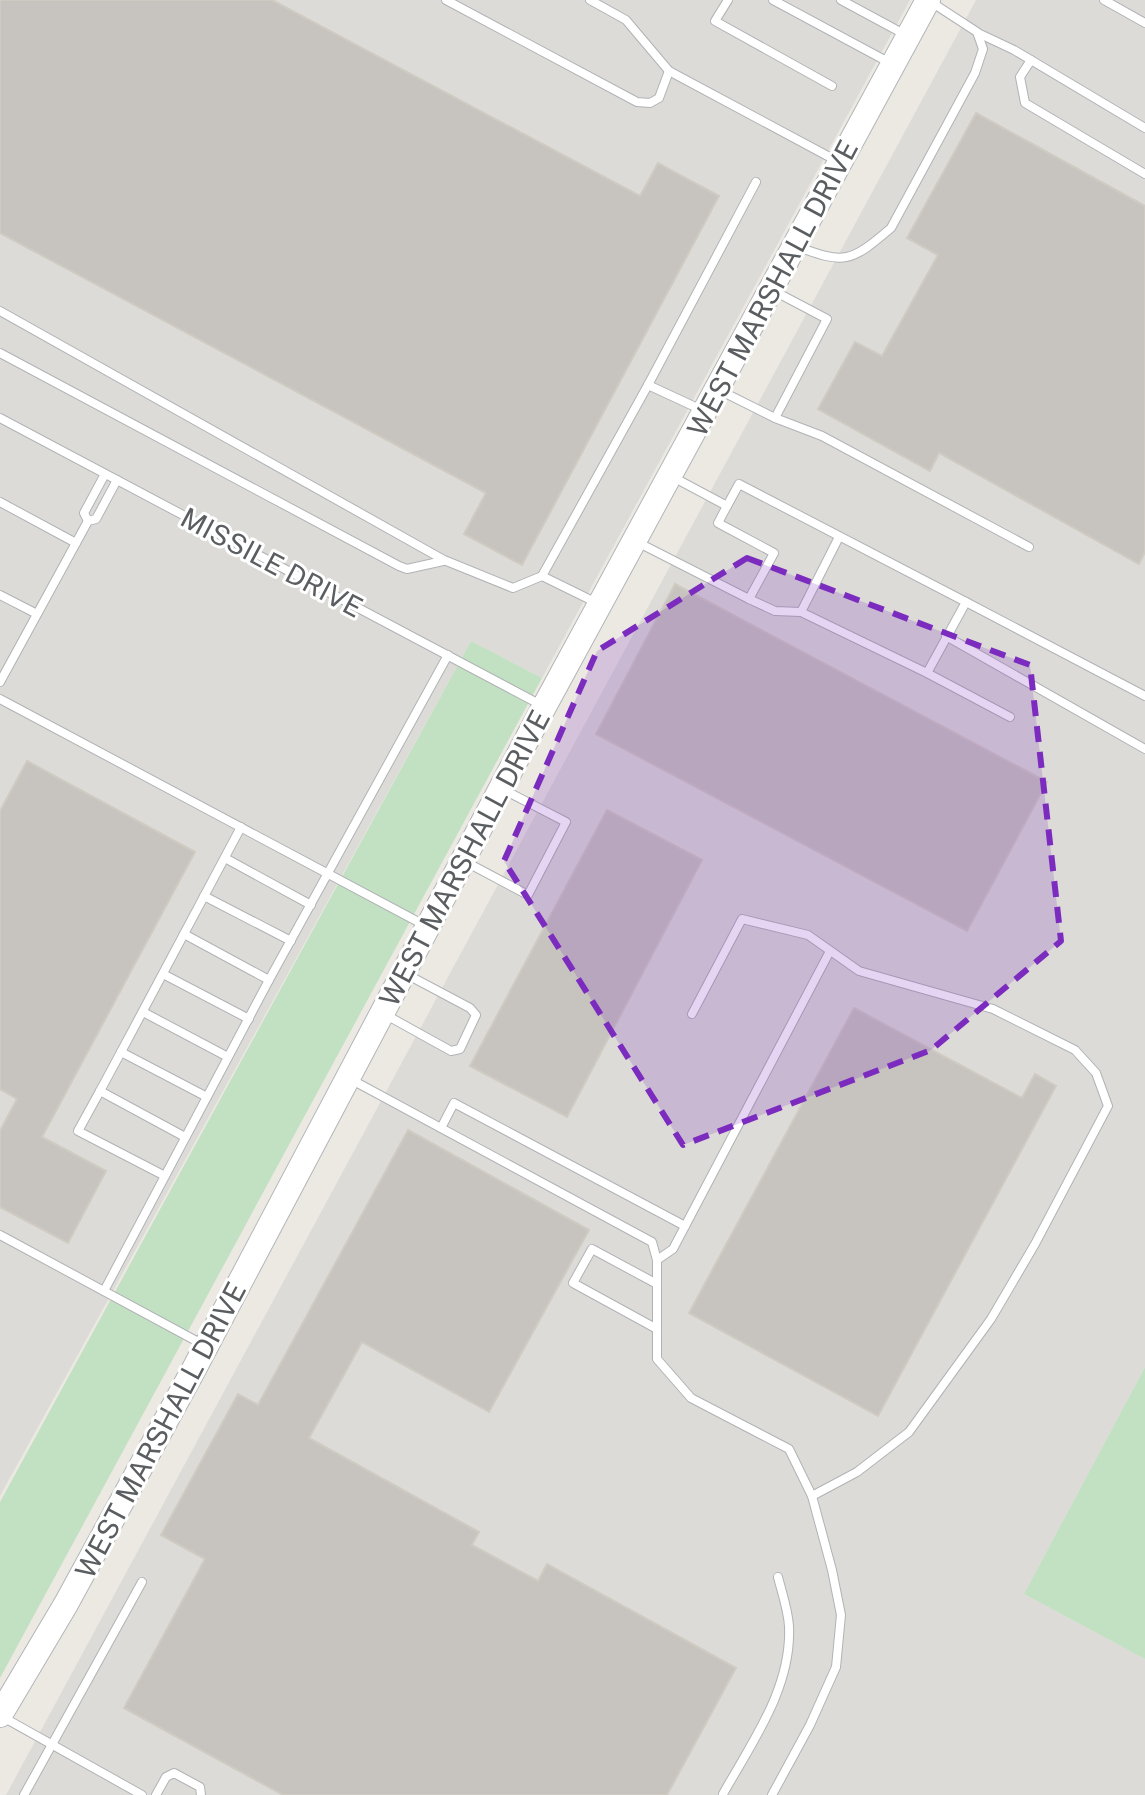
<svg xmlns="http://www.w3.org/2000/svg" width="1145" height="1795" font-family="'Public Sans',sans-serif">
<style>
.industrial{fill:#dddbd7}
.green{fill:#c2e0c2}
.building{fill:#c7c4bf;stroke:#cfcbc2;stroke-width:2}
.lines{fill:none;stroke-linecap:round;stroke-linejoin:round}
.lane-casing{stroke:#b0b3b6;stroke-width:10}
.secondary-casing{stroke:#b2b5b8;stroke-width:26}
.lane{stroke:#fff;stroke-width:8}
.secondary{stroke:#fff;stroke-width:24}
.marked{fill:#7b2cbf;fill-opacity:0.2;stroke:#7b2cbf;stroke-width:6;stroke-dasharray:16 10;stroke-linejoin:round}
.labels{text-anchor:middle;dominant-baseline:central;stroke-width:6;stroke-linejoin:round;paint-order:stroke}
.street-label{font-size:28px;fill:#5b5e61;stroke:#fff}
</style>
<rect width="100%" height="100%" fill="#ece9e3"/>
<g class="industrial">
<polygon points="0,0 910,0 542,678 471,641 0,1496"/>
<polygon points="976,0 1145,0 1145,1367 1024,1594 1145,1659 1145,1795 6,1795"/>
</g>
<g class="green">
<polygon points="471,641 542,678 0,1678 0,1502"/>
<polygon points="1145,1367 1145,1659 1024,1594"/>
</g>
<g class="building">
<polygon points="0,0 272,0 640,196 658,163 719,196 522,565 464,534 486,493 0,233"/>
<polygon points="976,113 1145,206 1145,552 1139,564 939,453 930,471 818,409 855,342 882,356 938,255 907,238"/>
<polygon points="675,584 1047,782 967,931 596,734"/>
<polygon points="27,761 195,852 42,1137 106,1171 68,1243 0,1207 0,1131 17,1099 0,1089 0,811"/>
<polygon points="607,810 702,860 567,1117 470,1066"/>
<polygon points="854,1008 1022,1098 1035,1074 1056,1086 878,1416 689,1313"/>
<polygon points="408,1130 589,1230 489,1412 362,1342 309,1438 479,1532 472,1545 538,1581 547,1564 736,1668 667,1795 283,1795 124,1708 205,1559 161,1535 238,1394 258,1405"/>
</g>
<g class="lines">
<defs>
<g id="lane">
<polyline points="446,0 637,102 650,103 659,98 669,71"/>
<polyline points="590,0 626,20 669,71 837,161"/>
<polyline points="728,0 715,21 832,86"/>
<polyline points="773,0 892,64"/>
<polyline points="841,0 904,34"/>
<polyline points="1104,0 1145,23"/>
<polyline points="978,33 1014,50 1145,128"/>
<polyline points="1031,60 1020,77 1025,103 1145,174"/>
<path d="M796,246C845,265 851,262 891,228L975,73L983,49L977,32L931,2"/>
<polyline points="0,311 444,560 513,588 542,576 648,385 756,182"/>
<polyline points="0,353 399,566 407,569 443,561"/>
<polyline points="648,385 702,410"/>
<polyline points="721,391 775,418 827,319 772,290"/>
<polyline points="0,418 543,706"/>
<polyline points="775,418 822,436 1029,547"/>
<polyline points="671,476 727,506 739,484 966,602 927,673 801,612 839,537"/>
<polyline points="0,502 76,543"/>
<polyline points="88,521 84,513 105,474"/>
<polyline points="635,541 749,599 774,553 718,523 727,506"/>
<polyline points="542,576 599,604"/>
<polyline points="0,595 37,614"/>
<polyline points="749,599 775,611 801,612"/>
<polyline points="966,602 1145,696"/>
<polyline points="946,636 1145,749"/>
<polyline points="927,673 1010,717"/>
<polyline points="0,682 88,521 96,519 117,480"/>
<polyline points="0,699 426,926"/>
<polyline points="225,858 311,905"/>
<polyline points="464,861 528,895 566,822 502,789"/>
<polyline points="204,896 291,941"/>
<polyline points="184,934 269,980"/>
<polyline points="163,974 249,1019"/>
<polyline points="143,1012 228,1057"/>
<polyline points="692,1014 742,919 808,935 859,971 993,1009 1075,1050 1096,1073 1108,1106 1035,1244 991,1319 909,1432 857,1472 812,1496"/>
<polyline points="386,1015 451,1051 460,1049 476,1015 470,1008 406,974"/>
<polyline points="352,1080 652,1242 657,1260 657,1359 691,1398 789,1449 812,1496 832,1570 841,1615 836,1667 810,1725 772,1795"/>
<polyline points="100,1091 121,1052"/>
<polyline points="207,1097 121,1052 241,827"/>
<polyline points="441,1128 454,1103 685,1226"/>
<polyline points="165,1176 78,1131 100,1091 185,1137"/>
<polyline points="0,1235 202,1344"/>
<polyline points="657,1260 673,1249 830,951"/>
<polyline points="657,1284 592,1249 573,1283 657,1329"/>
<polyline points="104,1291 269,980 448,655"/>
<polyline points="1,1716 142,1795"/>
<path d="M723,1794C752,1742 792,1688 789,1626C788,1610 782,1593 778,1577"/>
<polyline points="24,1795 142,1582"/>
<polyline points="156,1795 166,1777 174,1773 200,1787 201,1795"/>
</g>
<polyline id="secondary" points="0,1715 66,1604 194,1369 544,707 928,0"/>
</defs>
<use href="#lane" class="lane-casing"/>
<use href="#secondary" class="secondary-casing"/>
<use href="#lane" class="lane"/>
<use href="#secondary" class="secondary"/>
</g>
<path class="marked" d="M747,558L1030,665L1061,941L931,1050L683,1145L504,861L597,651Z"/>
<g class="labels">
<g class="street-label">
<text transform="translate(772 288) rotate(-62)">WEST MARSHALL DRIVE</text>
<text transform="translate(272 562) rotate(28)">MISSILE DRIVE</text>
<text transform="translate(464 858) rotate(-62)">WEST MARSHALL DRIVE</text>
<text transform="translate(160 1430) rotate(-62)">WEST MARSHALL DRIVE</text>
</g>
</g>
</svg>
